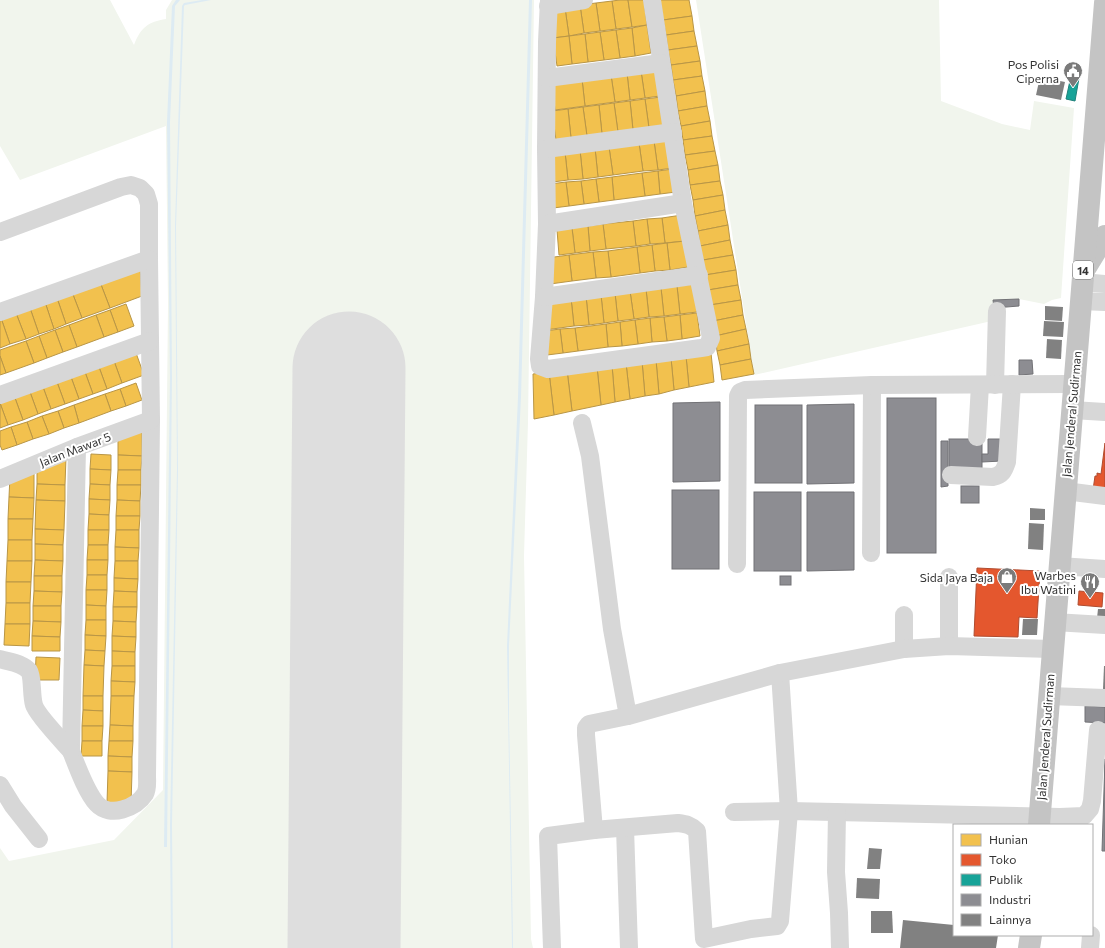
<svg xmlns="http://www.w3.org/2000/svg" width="1105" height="948" font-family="Commissioner,sans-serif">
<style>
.green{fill:#f1f5ed}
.water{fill:#ddebf3}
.homes{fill:#f2c14e;stroke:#b99646}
.shops{fill:#e4572e;stroke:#af4c30}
.public{fill:#17a398;stroke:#1f817a}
.industry{fill:#8d8d92;stroke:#727276}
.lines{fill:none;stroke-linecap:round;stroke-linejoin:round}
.runway{stroke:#dedede;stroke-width:113}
.building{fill:#818181}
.minor{stroke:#d7d7d7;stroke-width:18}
.highway{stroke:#c4c4c4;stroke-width:22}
.labels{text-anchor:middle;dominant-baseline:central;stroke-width:4;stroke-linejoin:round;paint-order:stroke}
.shield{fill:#fff;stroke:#707070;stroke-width:1}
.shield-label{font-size:11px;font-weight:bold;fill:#333}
.poi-label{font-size:12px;fill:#333;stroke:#fff;text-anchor:end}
.street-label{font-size:12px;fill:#333;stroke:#fff}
</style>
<rect width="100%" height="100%" fill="#fff"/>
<g class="green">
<path d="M0,0H110L134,45C141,27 148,22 166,19V10L172,0H534L528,422L524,556L531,939L533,948H389L388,945H383V948H381L387,369L312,367L306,948H304V943H298V948H0V848L9,861L114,840L163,790L168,304L166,126L20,180L0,146Z"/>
<polygon points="696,0 939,0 941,101 1002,124 1030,130 1034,101 1074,108 1061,298 1052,300 1044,304 1019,299 994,300 996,320 754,375"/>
</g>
<g class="water">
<polygon points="176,0 180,0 175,6 170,122 172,377 167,847 164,847 170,377 167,122 172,6"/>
<polygon points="202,0 211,0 185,5 184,6 176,226 178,470 172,825 173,948 171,948 170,825 177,470 175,225 182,6 184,3"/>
<polygon points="529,0 532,0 521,397 509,646 509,718 513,938 513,948 512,948 507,646 518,397"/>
</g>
<g class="homes">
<polygon points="620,0 628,0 632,27 616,29 612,1"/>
<polygon points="628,0 644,0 647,25 632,27"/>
<polygon points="660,0 689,0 692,16 663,20"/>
<polygon points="612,1 616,29 600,31 596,3"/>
<polygon points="596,3 600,31 584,33 580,5"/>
<polygon points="580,5 584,33 569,36 565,8"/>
<polygon points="565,8 569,36 553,38 549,10"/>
<polygon points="692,16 694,31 666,35 663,20"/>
<polygon points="647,25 651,53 635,56 632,28"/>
<polygon points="632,28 635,56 620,58 616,30"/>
<polygon points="616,30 620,58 604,60 600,32"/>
<polygon points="694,31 697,46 668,50 666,35"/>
<polygon points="600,32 604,60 588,62 585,34"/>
<polygon points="585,34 588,62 572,64 569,36"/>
<polygon points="569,36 572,64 557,66 553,38"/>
<polygon points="697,46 700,61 671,65 668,50"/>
<polygon points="700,61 702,76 673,80 671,65"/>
<polygon points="656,69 660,96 645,98 641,71"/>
<polygon points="641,71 645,98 630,100 627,73"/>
<polygon points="627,73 630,100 615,102 611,75"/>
<polygon points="611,75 615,102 585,106 582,79"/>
<polygon points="702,76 705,91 676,96 673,80"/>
<polygon points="582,79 585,106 555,110 552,83"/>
<polygon points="705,91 707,106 678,111 676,96"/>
<polygon points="661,97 664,126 649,128 645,99"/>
<polygon points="645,99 649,128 633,130 630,101"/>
<polygon points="630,101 633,130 618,132 614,103"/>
<polygon points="614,103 618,132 602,134 599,105"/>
<polygon points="599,105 602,134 587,136 583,107"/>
<polygon points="707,106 710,121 681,126 678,111"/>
<polygon points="583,107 587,136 571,138 568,109"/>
<polygon points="568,109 571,138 556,140 552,111"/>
<polygon points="710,121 712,136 683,140 681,126"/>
<polygon points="712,136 715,151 685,155 683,140"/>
<polygon points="669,139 673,168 658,170 654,141"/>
<polygon points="654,141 658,170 643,171 639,143"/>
<polygon points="639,143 643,171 613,175 609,147"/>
<polygon points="609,147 613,175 598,177 595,148"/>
<polygon points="595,148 598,177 583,179 580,150"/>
<polygon points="580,150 583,179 568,180 565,152"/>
<polygon points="715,151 718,165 688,170 685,155"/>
<polygon points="565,152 568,180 553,182 550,154"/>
<polygon points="718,165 720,181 690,185 688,170"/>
<polygon points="673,169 676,192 660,194 658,171"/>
<polygon points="658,171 660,194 645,196 642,173"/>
<polygon points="642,173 645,196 614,200 612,177"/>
<polygon points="612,177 614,200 599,202 596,179"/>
<polygon points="596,179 599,202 584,204 581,181"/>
<polygon points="581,181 584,204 569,206 566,182"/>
<polygon points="720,181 723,195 693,200 690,185"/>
<polygon points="566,182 569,206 553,208 550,184"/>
<polygon points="723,195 725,210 695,216 693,200"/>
<polygon points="725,210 728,225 698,231 695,216"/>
<polygon points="682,215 685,241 665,243 662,218"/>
<polygon points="662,218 665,243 650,244 647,219"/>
<polygon points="647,219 650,244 636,246 633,221"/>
<polygon points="633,221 636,246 606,249 603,224"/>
<polygon points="603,224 606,249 590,251 588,226"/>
<polygon points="728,225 730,240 700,246 698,231"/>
<polygon points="588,226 590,251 575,253 572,228"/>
<polygon points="572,228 575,253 559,255 557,230"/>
<polygon points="730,240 733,255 703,260 700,246"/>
<polygon points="685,241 688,267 670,270 667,243"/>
<polygon points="667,243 670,270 655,271 652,245"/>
<polygon points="652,245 655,271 640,273 637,247"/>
<polygon points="637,247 640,273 611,277 608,251"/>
<polygon points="608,251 611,277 596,278 593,252"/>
<polygon points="593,252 596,278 572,281 569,255"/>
<polygon points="569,255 572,281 550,284 547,258"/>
<polygon points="733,255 736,270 705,275 703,260"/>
<polygon points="140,267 142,296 110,308 100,282"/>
<polygon points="736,270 738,285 708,290 705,275"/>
<polygon points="100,282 110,308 82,318 72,292"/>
<polygon points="694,284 697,312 680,314 677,286"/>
<polygon points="738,285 741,300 710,305 708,290"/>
<polygon points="677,286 680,314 664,316 661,288"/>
<polygon points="661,288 664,316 649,317 646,289"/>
<polygon points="646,289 649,317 634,319 630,291"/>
<polygon points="630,291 634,319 618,321 615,293"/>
<polygon points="72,292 82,318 66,324 57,298"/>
<polygon points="615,293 618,321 604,323 601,295"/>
<polygon points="601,295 604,323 589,325 586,296"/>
<polygon points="586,296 589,325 574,326 571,298"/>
<polygon points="57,298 66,324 54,329 45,302"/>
<polygon points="571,298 574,326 545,330 546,301"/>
<polygon points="741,300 743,315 713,321 710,305"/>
<polygon points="45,302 54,329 39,334 30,308"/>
<polygon points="126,304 134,326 118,332 110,310"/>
<polygon points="30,308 39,334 26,339 16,313"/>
<polygon points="110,310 118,332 104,337 96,315"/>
<polygon points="16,313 26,339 10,344 1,318"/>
<polygon points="697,313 700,336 682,339 680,315"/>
<polygon points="96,315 104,337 77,347 69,325"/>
<polygon points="680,315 682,339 667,341 664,317"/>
<polygon points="743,315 746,329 715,336 713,321"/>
<polygon points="664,317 667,341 652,342 650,318"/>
<polygon points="1,318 10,344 0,348 0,319"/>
<polygon points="650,318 652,342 638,344 635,320"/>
<polygon points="635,320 638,344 622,346 620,322"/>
<polygon points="620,322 622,346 608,347 606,324"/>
<polygon points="606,324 608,347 578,351 575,328"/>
<polygon points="69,325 77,347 63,352 55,330"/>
<polygon points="575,328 578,351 563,353 560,329"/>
<polygon points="560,329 563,353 547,355 545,331"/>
<polygon points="746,329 749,344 717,351 715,336"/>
<polygon points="55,330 63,352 47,358 39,336"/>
<polygon points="39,336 47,358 34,363 26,341"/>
<polygon points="26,341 34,363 6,373 0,356 0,350"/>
<polygon points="749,344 751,359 720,365 717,351"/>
<polygon points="136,353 144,375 122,383 114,361"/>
<polygon points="711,353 714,382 689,387 686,356"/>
<polygon points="0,356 6,373 0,375"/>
<polygon points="686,356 689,387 674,390 671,358"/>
<polygon points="671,358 674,390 659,394 656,360"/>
<polygon points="751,359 754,374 722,380 720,365"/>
<polygon points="656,360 659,394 645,396 642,361"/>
<polygon points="114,361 122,383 107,389 99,367"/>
<polygon points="642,361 645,396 630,399 626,363"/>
<polygon points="626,363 630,399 615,402 612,365"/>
<polygon points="612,365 615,402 601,405 597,367"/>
<polygon points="99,367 107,389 93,394 85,372"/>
<polygon points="597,367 601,405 572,411 567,370"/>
<polygon points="567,370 572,411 554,415 549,372"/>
<polygon points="85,372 93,394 79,399 71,377"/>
<polygon points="549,372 554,415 534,419 533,374"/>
<polygon points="71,377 79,399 65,404 57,382"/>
<polygon points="57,382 65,404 51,409 43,387"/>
<polygon points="136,383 142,400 126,406 120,389"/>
<polygon points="43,387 51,409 38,414 30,392"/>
<polygon points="120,389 126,406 111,411 105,394"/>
<polygon points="30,392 38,414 23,420 15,398"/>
<polygon points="105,394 111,411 79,423 74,405"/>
<polygon points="15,398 23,420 8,425 0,403"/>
<polygon points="0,403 8,425 0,428"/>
<polygon points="74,405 79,423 64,428 58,411"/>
<polygon points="58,411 64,428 49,434 42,416"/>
<polygon points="42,416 49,434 33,439 27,422"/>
<polygon points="27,422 33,439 17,445 11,427"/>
<polygon points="11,427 17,445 2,450 0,445 0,431"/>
<polygon points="142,430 142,456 118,455 118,439"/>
<polygon points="91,454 111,455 111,470 90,469"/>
<polygon points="118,455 142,456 141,470 118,470"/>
<polygon points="66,457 65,485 37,484 37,467"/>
<polygon points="34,469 34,498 9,497 10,476"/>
<polygon points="90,469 111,470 110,485 90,484"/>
<polygon points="118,470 141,470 141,485 117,485"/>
<polygon points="37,484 65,485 65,501 36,500"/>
<polygon points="90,484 110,485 110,500 89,499"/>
<polygon points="117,485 141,485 140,501 117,500"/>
<polygon points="9,497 34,498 33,519 8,519"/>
<polygon points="89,499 110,500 109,515 89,514"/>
<polygon points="36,500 65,501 64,530 35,529"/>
<polygon points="117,500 140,501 140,516 116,516"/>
<polygon points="89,514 109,515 109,530 88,530"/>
<polygon points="116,516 140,516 139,530 116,530"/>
<polygon points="8,519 33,519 32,540 8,540"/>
<polygon points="35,529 64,530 63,545 35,544"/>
<polygon points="88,530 109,530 108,545 88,545"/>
<polygon points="116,530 139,530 139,548 115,547"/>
<polygon points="8,540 32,540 32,561 7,561"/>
<polygon points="35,544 63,545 63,561 35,560"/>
<polygon points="88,545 108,545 108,560 87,560"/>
<polygon points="115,547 139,548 138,561 115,561"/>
<polygon points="35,560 63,561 62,576 34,576"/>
<polygon points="87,560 108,560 107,575 87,575"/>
<polygon points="7,561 32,561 31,582 6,582"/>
<polygon points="115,561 138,561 138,579 114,578"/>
<polygon points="87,575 107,575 107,590 86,590"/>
<polygon points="34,576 62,576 62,592 34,591"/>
<polygon points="114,578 138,579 137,592 114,591"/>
<polygon points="6,582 31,582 30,603 6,603"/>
<polygon points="86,590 107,590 106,606 86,605"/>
<polygon points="34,591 62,592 61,606 33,606"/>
<polygon points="114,591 137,592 137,607 113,607"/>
<polygon points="6,603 30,603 30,624 5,624"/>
<polygon points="86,605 106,606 106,620 86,620"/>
<polygon points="33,606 61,606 61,622 33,621"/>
<polygon points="113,607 137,607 136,622 113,621"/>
<polygon points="86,620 106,620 106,636 85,635"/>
<polygon points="33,621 61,622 60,637 32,636"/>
<polygon points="113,621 136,622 136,637 112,636"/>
<polygon points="5,624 30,624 29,646 4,645"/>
<polygon points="85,635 106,636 105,651 85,650"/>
<polygon points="32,636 60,637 60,651 32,651"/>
<polygon points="112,636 136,637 135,652 112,651"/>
<polygon points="85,650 105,651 104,666 84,665"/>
<polygon points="112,651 135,652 135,666 112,666"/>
<polygon points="36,657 60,658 59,680 35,680"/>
<polygon points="84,665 104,666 103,696 83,696"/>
<polygon points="112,666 135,666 135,682 111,681"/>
<polygon points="111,681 135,682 134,696 111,696"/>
<polygon points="83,696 103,696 103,711 83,710"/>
<polygon points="111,696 134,696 133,726 110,725"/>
<polygon points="83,710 103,711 103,726 82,726"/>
<polygon points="110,725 133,726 133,741 109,741"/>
<polygon points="82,726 103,726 102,741 82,741"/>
<polygon points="82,741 102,741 102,756 81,756"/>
<polygon points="109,741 133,741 132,757 108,756"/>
<polygon points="108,756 132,757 132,772 108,771"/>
<polygon points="108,771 132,772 131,804 107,803"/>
</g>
<g class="shops">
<polygon points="1105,443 1105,491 1093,490 1095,476 1097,476 1097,473 1101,474"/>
<polygon points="977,568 1040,571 1037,618 1019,617 1018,637 974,636"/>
<polygon points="1079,591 1103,593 1102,607 1078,605"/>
</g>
<polygon class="public" points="1071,76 1079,78 1075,101 1066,99"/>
<g class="industry">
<polygon points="1019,299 1019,306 994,308 993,300"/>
<polygon points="1019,360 1032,360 1033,374 1019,375"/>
<rect x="887" y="398" width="49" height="155"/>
<polygon points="720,402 720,481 673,482 673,403"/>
<polygon points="854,404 854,483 807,484 807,405"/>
<rect x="755" y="405" width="47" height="78"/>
<rect x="949" y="439" width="33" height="31"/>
<polygon points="988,439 1002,439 1002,461 982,462 982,454 988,454"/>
<polygon points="941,441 948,441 948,486 941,487"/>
<rect x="961" y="486" width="18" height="17"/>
<rect x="672" y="490" width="47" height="79"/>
<rect x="754" y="492" width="47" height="79"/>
<polygon points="807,492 854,492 854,570 807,571"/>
<rect x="780" y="576" width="11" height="9"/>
<polygon points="1085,706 1105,707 1105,723 1085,722"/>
<polygon points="1105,759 1105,851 1102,851"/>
</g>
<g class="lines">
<polyline class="runway" points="344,948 349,368"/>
</g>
<g class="building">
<polygon points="1040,77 1065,82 1061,100 1036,95"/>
<polygon points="1045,306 1063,307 1062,321 1045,320"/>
<polygon points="1044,321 1064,322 1063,337 1043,336"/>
<polygon points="1047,339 1062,340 1061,359 1046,358"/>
<polygon points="1030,508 1045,509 1045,520 1030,520"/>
<polygon points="1029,523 1044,524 1043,550 1028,549"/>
<polygon points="1098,609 1105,609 1105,618 1097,618"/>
<polygon points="1023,619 1038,619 1037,635 1022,635"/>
<polygon points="1104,666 1105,666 1105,689 1103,689"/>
<polygon points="869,848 882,849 880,869 867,869"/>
<polygon points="857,878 880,879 879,899 856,898"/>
<polygon points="871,911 892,911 893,933 871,933"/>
<polygon points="903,920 954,925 954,935 998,935 996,948 900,948"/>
</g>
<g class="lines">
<g class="minor">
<polyline points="549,0 547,42 546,149 547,224 544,297 539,359 540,366 548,369 701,348 707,347 711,338 683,203 652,0"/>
<polyline points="548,6 584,0"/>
<polyline points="547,78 661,63"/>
<polyline points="546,149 673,132"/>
<polyline points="547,224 683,203"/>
<path d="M0,232L121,187L131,185L140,188L146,194L149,204V259L151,420L147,776C147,781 148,789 145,794C136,808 110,818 97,804C86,792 77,766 71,751L77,447"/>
<polyline points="1082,282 1105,284"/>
<polyline points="544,297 699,275"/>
<polyline points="1081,301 1105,302"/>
<polyline points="0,312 149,259"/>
<polyline points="995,385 997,311"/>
<polyline points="0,395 150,341"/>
<polyline points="1072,410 1105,412"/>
<polyline points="582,423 590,456 612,629 628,716"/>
<polyline points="977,437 980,385"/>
<path d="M951,475L993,477C1002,475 1004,471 1007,462L1012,384"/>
<polyline points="0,479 77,447 151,420"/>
<polyline points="1065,491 1105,496"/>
<polyline points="871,553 872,385"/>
<polyline points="737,564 738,396 740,392 745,390 872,385 1074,384"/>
<polyline points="1059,566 1105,569"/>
<polyline points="1054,622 1105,625"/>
<polyline points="949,646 949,577"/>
<polyline points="904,649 904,615"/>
<path d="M0,659C9,662 23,663 29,671C33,677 31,695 34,705C37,715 63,742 71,751"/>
<polyline points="1049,696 1105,698"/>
<polyline points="0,785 13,806 39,839"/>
<polyline points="734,812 789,811 1060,817 1084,816 1090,809 1092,801 1098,730"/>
<polyline points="837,812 836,872 839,913 840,948"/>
<polyline points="625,828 629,948"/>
<path d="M594,830L678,823C686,824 691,825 697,831L704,939L751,929L777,926L780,921L789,811L780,673"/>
<polyline points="552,948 548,836 594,830 586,735 586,728 589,724 628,716 780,673 904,649 949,646 1052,649"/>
<polyline points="1090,948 1091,935"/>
</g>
<g class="highway">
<polyline points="1086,267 1105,236"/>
<polyline points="1039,825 1105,3"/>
<polyline points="1029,948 1031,935"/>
</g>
</g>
<defs>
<symbol id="civic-pin" viewBox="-11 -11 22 30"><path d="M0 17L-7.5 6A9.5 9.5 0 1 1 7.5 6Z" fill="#7a7a7a" stroke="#fff"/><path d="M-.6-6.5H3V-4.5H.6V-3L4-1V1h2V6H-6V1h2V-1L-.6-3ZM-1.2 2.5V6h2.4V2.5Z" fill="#fff"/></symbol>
<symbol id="shop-pin" viewBox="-11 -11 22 30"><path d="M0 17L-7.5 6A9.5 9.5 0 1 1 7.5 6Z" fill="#7a7a7a" stroke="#fff"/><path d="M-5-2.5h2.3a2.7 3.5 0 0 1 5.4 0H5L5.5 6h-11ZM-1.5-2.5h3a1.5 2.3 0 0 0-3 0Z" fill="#fff"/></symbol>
<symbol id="restaurant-pin" viewBox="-11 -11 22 30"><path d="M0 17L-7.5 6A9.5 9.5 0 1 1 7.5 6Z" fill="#7a7a7a" stroke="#fff"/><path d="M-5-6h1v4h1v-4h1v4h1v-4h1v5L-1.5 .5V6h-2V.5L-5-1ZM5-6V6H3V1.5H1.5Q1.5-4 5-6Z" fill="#fff"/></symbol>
</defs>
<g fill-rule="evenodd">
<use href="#civic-pin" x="1062" y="60" width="22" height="30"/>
<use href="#shop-pin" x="996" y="566" width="22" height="30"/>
<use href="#restaurant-pin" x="1079" y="571" width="22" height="30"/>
</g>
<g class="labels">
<rect class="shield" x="1073" y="261" width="20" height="18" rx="3"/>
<g class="shield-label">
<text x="1083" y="270">14</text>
</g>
<g class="poi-label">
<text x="1059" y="64">Pos Polisi<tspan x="1059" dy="14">Ciperna</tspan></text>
<text x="1076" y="575">Warbes<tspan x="1076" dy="14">Ibu Watini</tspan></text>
<text x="993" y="577">Sida Jaya Baja</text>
</g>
<g class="street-label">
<text transform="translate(1071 414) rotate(-85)">Jalan Jenderal Sudirman</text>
<text transform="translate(75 449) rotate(-21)">Jalan Mawar 5</text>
<text transform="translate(1045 737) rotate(-86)">Jalan Jenderal Sudirman</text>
</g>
</g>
<rect x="953" y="824" width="140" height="112" fill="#ffffff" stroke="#adadad"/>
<rect x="961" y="834" width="20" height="12" fill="#f2c14e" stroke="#adadad"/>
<text x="989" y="844" font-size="12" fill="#333333">Hunian</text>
<rect x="961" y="854" width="20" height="12" fill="#e4572e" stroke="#adadad"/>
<text x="989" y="864" font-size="12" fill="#333333">Toko</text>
<rect x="961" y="874" width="20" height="12" fill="#17a398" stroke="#adadad"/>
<text x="989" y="884" font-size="12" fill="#333333">Publik</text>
<rect x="961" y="894" width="20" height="12" fill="#8d8d92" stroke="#adadad"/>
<text x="989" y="904" font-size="12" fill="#333333">Industri</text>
<rect x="961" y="914" width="20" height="12" fill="#818181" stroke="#adadad"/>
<text x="989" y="924" font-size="12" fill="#333333">Lainnya</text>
</svg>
